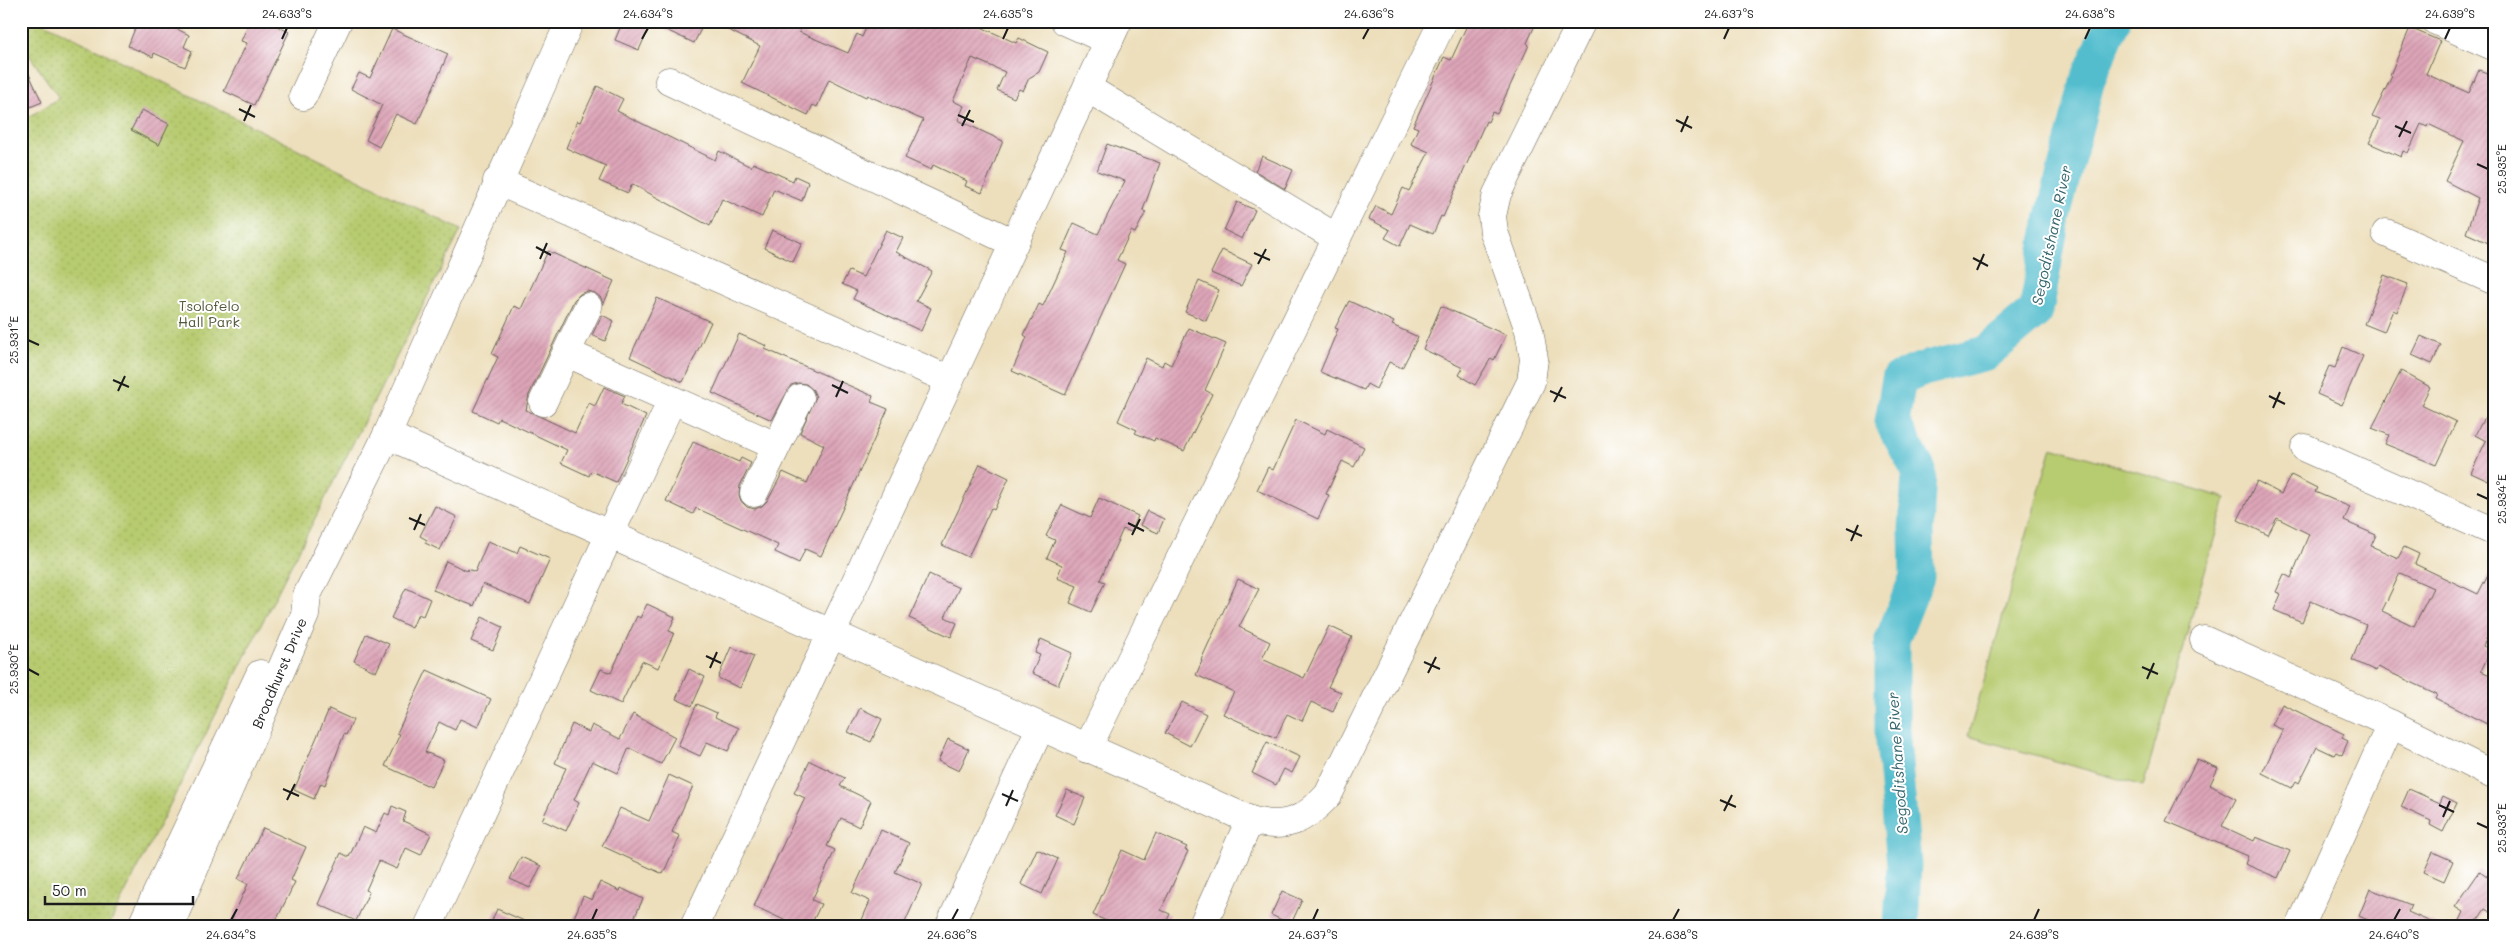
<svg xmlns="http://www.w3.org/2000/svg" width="2516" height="948" font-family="Mali,sans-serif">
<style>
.green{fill:#b7cb6f;stroke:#6a7446}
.park{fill:url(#park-dots);stroke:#6a7446}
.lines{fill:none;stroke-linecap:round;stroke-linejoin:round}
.river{stroke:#52bdce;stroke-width:35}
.building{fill:url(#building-hatch);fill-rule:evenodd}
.minor-casing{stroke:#656054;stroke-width:29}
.minor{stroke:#fff;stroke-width:28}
.ticks{fill:none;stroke:#1c1c1c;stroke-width:2}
.labels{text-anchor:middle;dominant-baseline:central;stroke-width:4;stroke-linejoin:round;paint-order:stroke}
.park-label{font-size:14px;fill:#525939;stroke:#fff}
.street-label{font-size:14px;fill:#1c1c1c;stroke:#fff}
.water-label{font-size:15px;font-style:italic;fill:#34646c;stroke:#fff}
.neatline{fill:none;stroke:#1c1c1c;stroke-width:2}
.ticks-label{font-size:12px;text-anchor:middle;fill:#1c1c1c}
</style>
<defs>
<pattern id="park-dots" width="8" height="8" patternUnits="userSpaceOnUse" patternTransform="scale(1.25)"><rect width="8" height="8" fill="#b7cb6f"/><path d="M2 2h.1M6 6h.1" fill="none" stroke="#9dae60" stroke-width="1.8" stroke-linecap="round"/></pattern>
<pattern id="building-hatch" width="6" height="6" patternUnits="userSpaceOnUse" patternTransform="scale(1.25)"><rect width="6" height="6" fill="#dda5b8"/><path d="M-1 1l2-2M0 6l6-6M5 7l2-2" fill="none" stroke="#bd8d9e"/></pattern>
</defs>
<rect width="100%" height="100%" fill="#fff"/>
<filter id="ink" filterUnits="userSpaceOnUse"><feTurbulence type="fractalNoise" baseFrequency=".02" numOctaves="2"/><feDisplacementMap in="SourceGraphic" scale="10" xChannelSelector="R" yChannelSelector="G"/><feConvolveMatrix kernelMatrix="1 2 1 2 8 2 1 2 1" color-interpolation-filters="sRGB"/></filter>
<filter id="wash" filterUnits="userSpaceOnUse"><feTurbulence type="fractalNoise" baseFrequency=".0096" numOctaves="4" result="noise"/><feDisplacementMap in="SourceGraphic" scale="20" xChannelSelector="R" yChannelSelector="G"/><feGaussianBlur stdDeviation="1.12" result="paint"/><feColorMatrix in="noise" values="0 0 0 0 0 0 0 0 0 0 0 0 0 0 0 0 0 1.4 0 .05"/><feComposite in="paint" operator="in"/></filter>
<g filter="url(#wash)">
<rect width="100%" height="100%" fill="#eddfbc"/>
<polygon class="green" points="2052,447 2226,498 2143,786 1968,736"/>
<polygon class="park" points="36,21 40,21 461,230 108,927 21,927 21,122 59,98 21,43 21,30"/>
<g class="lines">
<polyline class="river" points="1901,927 1904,864 1892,730 1892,640 1917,577 1916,530 1919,471 1892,422 1899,379 1923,369 1986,353 2036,311 2053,216 2088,79 2113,21"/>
</g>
<g id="blocks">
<g class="building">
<polygon points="138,21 161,21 189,35 184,47 192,51 185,67 154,53 153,57 128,46"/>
<polygon points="250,21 267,21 289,32 254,105 224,91 247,43 241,41"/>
<polygon points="623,21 705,21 694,43 651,23 639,50 615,40"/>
<polygon points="711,21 804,21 799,32 848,53 857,34 862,37 869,21 968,21 1016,43 1019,38 1048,52 1039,72 1029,78 1023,91 1019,89 1014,98 997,90 1005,72 972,58 953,101 964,106 958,120 1003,141 982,193 965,186 967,181 933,165 931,170 905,158 923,120 867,95 866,97 829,79 817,107 813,105 808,115 742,83 760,46"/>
<polygon points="1469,21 1537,21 1527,43 1529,45 1497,114 1492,112 1488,122 1486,121 1443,217 1441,216 1433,234 1410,224 1400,246 1385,238 1390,230 1369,219 1376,206 1391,214 1403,188 1409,191 1429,152 1411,144 1418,128 1413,126 1444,57 1451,60"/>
<polygon points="2410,28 2440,41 2426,74 2469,93 2479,70 2495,76 2495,246 2466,233 2478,198 2445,181 2464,141 2428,124 2427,127 2421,124 2408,153 2403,151 2401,157 2369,143 2380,120 2372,117 2392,76 2390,75"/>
<polygon points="392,29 448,54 417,124 396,114 379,147 366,140 382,105 351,89 359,73 370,78"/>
<polygon points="21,57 42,102 21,111"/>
<polygon points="597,86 623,99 617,111 715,160 719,151 751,167 753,163 793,181 795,176 808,182 802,201 774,189 762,217 722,199 710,226 632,184 628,193 599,181 606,166 566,148 577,121 580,122"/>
<polygon points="142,110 169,124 159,145 131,130"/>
<polygon points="1107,144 1160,163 1143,210 1146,212 1135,233 1131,231 1117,260 1125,264 1065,395 1012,371 1027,337 1024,335 1039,304 1043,306 1068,252 1062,250 1074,223 1098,234 1125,181 1097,171"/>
<polygon points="1262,156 1293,170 1285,189 1255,171"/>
<polygon points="1237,202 1255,210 1242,239 1224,230"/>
<polygon points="772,230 802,243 793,262 764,248"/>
<polygon points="886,230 903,238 896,252 932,271 916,301 931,308 921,331 853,299 857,291 842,284 849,271 863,277"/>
<polygon points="1222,250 1252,264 1241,286 1211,273"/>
<polygon points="548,251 614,281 603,305 601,298 595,293 587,291 580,294 574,300 529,395 526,410 575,433 589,403 595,406 604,387 625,396 621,404 646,416 616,482 591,471 589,476 561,463 567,450 499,418 497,422 473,411 498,357 492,354 514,306 521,309"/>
<polygon points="2384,275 2408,284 2397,312 2393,310 2384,332 2364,324"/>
<polygon points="1199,281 1219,290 1206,321 1185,312"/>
<polygon points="657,298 711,322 683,382 630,357"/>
<polygon points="1349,301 1394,322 1392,325 1418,337 1402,368 1389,362 1376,389 1367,384 1364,390 1320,372 1338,329 1335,328"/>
<polygon points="1441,306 1506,335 1494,360 1491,358 1475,385 1459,375 1463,368 1423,349"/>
<polygon points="602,315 614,321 605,341 592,335"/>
<polygon points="1189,328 1226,344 1205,390 1212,394 1184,451 1155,438 1154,441 1135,433 1137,430 1118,421 1146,358 1162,366 1164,361 1171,365"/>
<polygon points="739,334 767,346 765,349 873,396 871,402 888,409 821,556 805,549 799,563 775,552 778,545 696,508 693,514 666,501 693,442 739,462 741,458 751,463 740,486 739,495 741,501 747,507 755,509 762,506 768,500 783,472 807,483 824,445 800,433 816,397 813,390 806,384 798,383 791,385 772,420 712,393"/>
<polygon points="2421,336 2441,345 2432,364 2412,355"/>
<polygon points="2343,347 2363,356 2342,405 2317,394 2329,366 2335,368"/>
<polygon points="2401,371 2430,387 2421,405 2456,422 2436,465 2385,444 2389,435 2372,428"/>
<polygon points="2484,418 2494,424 2495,422 2495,484 2471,473 2486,441 2475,435"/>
<polygon points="1296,420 1325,434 1327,429 1364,447 1354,467 1342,461 1326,494 1329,495 1318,519 1257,490 1268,467 1273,470"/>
<polygon points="980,464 1009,478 994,510 991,508 968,557 942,545"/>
<path d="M2291,475L2317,488L2315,492L2350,507L2344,521L2376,535L2371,546L2398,558L2404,547L2419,554L2415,564L2478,594L2495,561V619L2483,646L2491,650L2481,671L2495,677V728L2435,698L2437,694L2378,667L2376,671L2352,660L2366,625L2311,601L2302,622L2274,610L2281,594L2276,592L2284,574L2291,578L2309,534L2277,518L2268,535L2238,520L2257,481L2281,494ZM2400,573L2433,588L2414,626L2382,611Z"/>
<polygon points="1099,498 1138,516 1131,532 1123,529 1100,580 1105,582 1091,612 1070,603 1077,586 1057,578 1062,565 1047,558 1055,540 1046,536 1062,505 1090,518"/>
<polygon points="435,506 457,517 440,550 425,543 427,540 420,536"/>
<polygon points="1147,511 1164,519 1158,533 1140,525"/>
<polygon points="488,541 517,553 520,546 550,559 530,604 483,584 474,606 433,590 446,561 467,571 468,569 475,572"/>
<polygon points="929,574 959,588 945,617 957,623 951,637 909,618"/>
<polygon points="1238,579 1259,589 1239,627 1270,642 1262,659 1304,678 1329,626 1352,637 1328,687 1341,692 1333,712 1311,702 1302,721 1287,714 1276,738 1223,714 1234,692 1196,675 1202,661 1201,660"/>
<polygon points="406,588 430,599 423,616 418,614 412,628 391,618"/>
<polygon points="647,604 675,617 669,631 674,633 658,668 642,661 621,704 591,690 601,669 611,673 637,616 640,618"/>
<polygon points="482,617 503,627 493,650 471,641"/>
<polygon points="366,634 389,644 376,672 354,661"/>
<polygon points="1041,639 1072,653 1058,685 1032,673 1040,655 1035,653"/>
<polygon points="731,647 754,656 740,688 718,678"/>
<polygon points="689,669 705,677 692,706 676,699"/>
<polygon points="427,670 491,699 478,727 460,719 455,730 439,722 425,752 444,760 431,787 385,766 400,734 397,733"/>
<polygon points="1182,702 1206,714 1190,746 1165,733"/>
<polygon points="697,704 717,713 715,717 739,728 728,751 707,742 700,756 678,746"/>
<polygon points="2282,704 2344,734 2342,738 2348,741 2342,755 2336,752 2334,755 2317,747 2299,783 2296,781 2292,788 2262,773 2283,730 2272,725"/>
<polygon points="860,708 882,719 871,742 848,732"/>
<polygon points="329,709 353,720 346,735 344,734 325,785 321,783 314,799 294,790"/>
<polygon points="633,714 675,737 661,764 629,748 618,773 592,761 574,800 579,803 566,831 542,820 566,768 555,763 572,724 589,732 592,725 620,739"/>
<polygon points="948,739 969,749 959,771 938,761"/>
<polygon points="1267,742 1300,757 1292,773 1284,769 1276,785 1252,773"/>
<polygon points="2197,759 2218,768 2210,785 2236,799 2222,826 2254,841 2256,837 2290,851 2278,878 2245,864 2248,856 2166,821"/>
<polygon points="810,761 845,778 840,786 871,801 859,827 841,818 827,846 835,850 812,900 821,904 810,927 799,927 754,906 805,798 794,793"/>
<polygon points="669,775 693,786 672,832 680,836 663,874 602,846 620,808 649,821"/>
<polygon points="2409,789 2440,803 2443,796 2457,803 2443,832 2430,825 2431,821 2401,807"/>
<polygon points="1067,790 1085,798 1074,824 1055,815"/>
<polygon points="392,806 406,812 403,821 431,834 421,855 406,848 397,869 379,861 366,890 369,892 356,921 318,904 341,853 349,857 363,827 376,833 385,813 389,815"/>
<polygon points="263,828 306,847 291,880 295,882 273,927 228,927 248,884 238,879"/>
<polygon points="881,830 909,843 895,872 922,884 903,927 859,927 870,901 852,893"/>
<polygon points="1156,833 1187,847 1185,850 1188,851 1161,910 1170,914 1164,927 1109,927 1111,923 1093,915 1122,850 1144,860"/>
<polygon points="1037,849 1058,859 1042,894 1021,884"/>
<polygon points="2433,852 2453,861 2444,881 2424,872"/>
<polygon points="521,857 541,866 530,888 510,879"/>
<polygon points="2480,871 2495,882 2495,915 2485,909 2473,927 2456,927 2463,912 2455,907"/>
<polygon points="600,882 620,891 621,888 643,899 630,927 570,927 583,896 592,900"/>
<polygon points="2370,889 2411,905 2408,912 2442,927 2383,927 2359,916"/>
<polygon points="1282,891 1302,900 1291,924 1271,915"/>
<polygon points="497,909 538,927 489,927"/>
</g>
</g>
</g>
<g filter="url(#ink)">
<use href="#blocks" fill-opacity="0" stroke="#656054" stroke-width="1"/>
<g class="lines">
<defs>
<g id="minor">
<polyline points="1065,21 1109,41"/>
<polyline points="2436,21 2495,47"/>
<polyline points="669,81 1014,243"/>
<polyline points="1087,88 1337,238"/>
<polyline points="303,96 338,21"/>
<polyline points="497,181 950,380"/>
<polyline points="2386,233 2495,281"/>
<polyline points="567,353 776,446"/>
<polyline points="543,402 588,307"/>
<path d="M387,435L1250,820C1285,830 1304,821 1328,795L1531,382L1534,359L1529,330L1494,232L1492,216L1497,194L1582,21"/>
<polyline points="2305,448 2495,532"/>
<polyline points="754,493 800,398"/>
<polyline points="2204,640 2391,724 2495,776"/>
<polyline points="1087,749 1443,21"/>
<polyline points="141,927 260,674"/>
<polyline points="169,927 305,615 307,595 387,435 570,21"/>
<polyline points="428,927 672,400"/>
<polyline points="694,927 1118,21"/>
<polyline points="949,927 1040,728"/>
<polyline points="1202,927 1250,820"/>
<polyline points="2300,927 2391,724"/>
</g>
</defs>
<use href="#minor" class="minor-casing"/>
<use href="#minor" class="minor"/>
</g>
</g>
<path class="ticks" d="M282,39L287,28M642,39L648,28M1003,39L1008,28M1363,39L1369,28M1724,39L1729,28M2085,39L2090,28M2445,39L2450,28M239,109L255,117M958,115L974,122M1676,120L1692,128M244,121L251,105M962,126L970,110M2395,126L2411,133M1681,132L1688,116M2399,137L2407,121M2477,164L2488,169M536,247L551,255M1254,253L1270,260M1973,258L1988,266M540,259L547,243M1258,264L1266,249M1977,270L1984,254M28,340L39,345M113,380L129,387M832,385L848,393M118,391L125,376M1550,391L1566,398M2269,396L2285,404M836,397L843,381M1554,402L1562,387M2273,408L2280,392M2477,494L2488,499M409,518L425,525M1128,523L1144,531M1846,529L1862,536M414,530L421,514M1132,535L1140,519M1851,541L1858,525M706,656L721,663M1424,662L1440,669M2142,667L2158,674M710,668L717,652M28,669L39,675M1428,673L1436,657M2147,679L2154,663M283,789L299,796M1002,794L1018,801M287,800L295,784M1720,800L1736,807M2439,805L2454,812M1006,806L1013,790M1724,811L1732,795M2443,817L2450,801M2477,823L2488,828M231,920L237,909M592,920L597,909M952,920L958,909M1313,920L1318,909M1673,920L1679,909M2034,920L2039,909M2394,920L2400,909"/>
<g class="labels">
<g class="park-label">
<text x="209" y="305">Tsolofelo<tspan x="209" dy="16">Hall Park</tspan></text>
</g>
<g class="street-label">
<text transform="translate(279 673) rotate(-67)">Broadhurst Drive</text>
</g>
<g class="water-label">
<text transform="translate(2051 235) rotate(-78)">Segoditshane River</text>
<text transform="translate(1897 763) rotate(-94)">Segoditshane River</text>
</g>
</g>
<rect width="2516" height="948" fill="none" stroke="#fff" stroke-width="55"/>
<path d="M45 896v8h148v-8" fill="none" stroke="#1c1c1c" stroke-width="2.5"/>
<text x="52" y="896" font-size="15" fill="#1c1c1c" stroke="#ffffff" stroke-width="4" paint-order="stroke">50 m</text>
<rect x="28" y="28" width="2460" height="892" class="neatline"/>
<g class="ticks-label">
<text x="287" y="18">24.633°S</text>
<text x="648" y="18">24.634°S</text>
<text x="1008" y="18">24.635°S</text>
<text x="1369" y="18">24.636°S</text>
<text x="1729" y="18">24.637°S</text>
<text x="2090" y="18">24.638°S</text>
<text x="2450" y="18">24.639°S</text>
<text transform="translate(2502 169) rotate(-90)" y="4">25.935°E</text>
<text transform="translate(14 340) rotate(-90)" y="4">25.931°E</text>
<text transform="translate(2502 499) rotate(-90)" y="4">25.934°E</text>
<text transform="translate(14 669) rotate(-90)" y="4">25.930°E</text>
<text transform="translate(2502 828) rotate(-90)" y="4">25.933°E</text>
<text x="231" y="939">24.634°S</text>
<text x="592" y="939">24.635°S</text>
<text x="952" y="939">24.636°S</text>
<text x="1313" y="939">24.637°S</text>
<text x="1673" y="939">24.638°S</text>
<text x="2034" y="939">24.639°S</text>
<text x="2394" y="939">24.640°S</text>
</g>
</svg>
